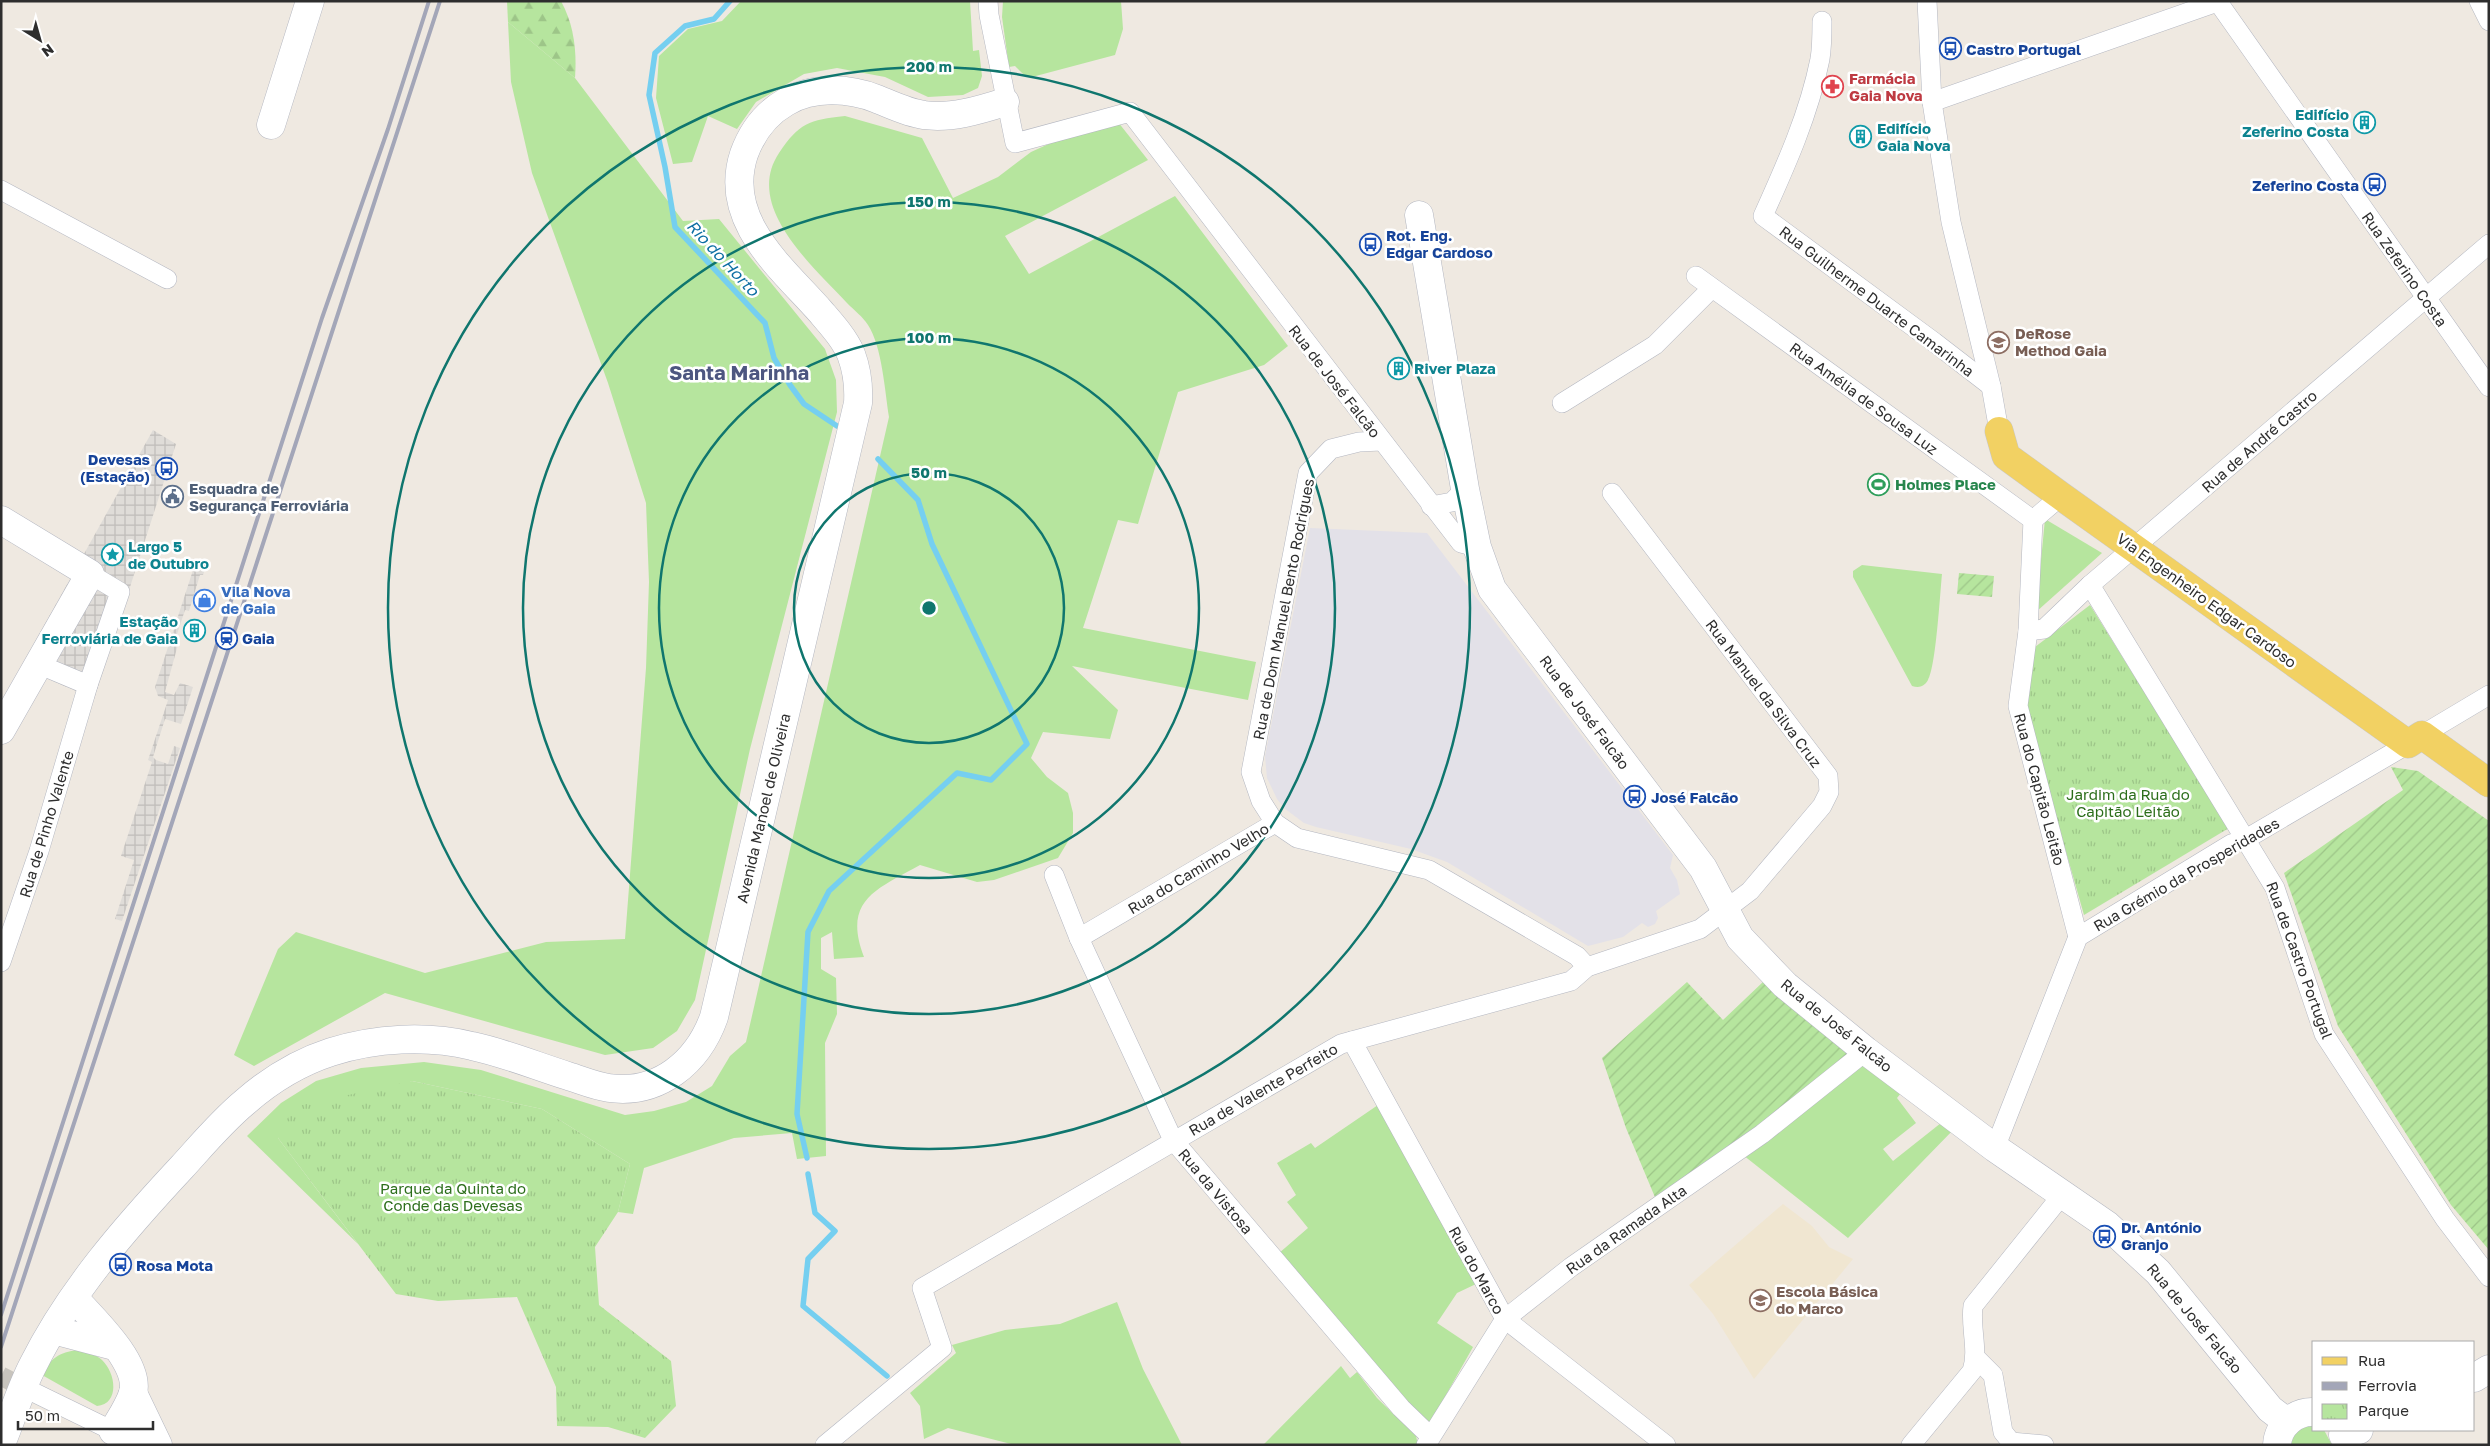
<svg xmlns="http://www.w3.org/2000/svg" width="2490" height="1446" font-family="'Golos Text',sans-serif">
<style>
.industrial{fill:#e3e1e8}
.education{fill:#f0e6d1}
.grass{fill:#b6e59e}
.forest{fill:url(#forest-firs)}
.park{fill:url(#park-tufts)}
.garden{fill:url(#garden-furrows)}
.plaza{fill:url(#plaza-grid)}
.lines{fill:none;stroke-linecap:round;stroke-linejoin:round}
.stream{stroke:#75cff0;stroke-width:5.5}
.street-tunnel{stroke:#c8c4bd;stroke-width:19;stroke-dasharray:19 9;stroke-linecap:butt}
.street-casing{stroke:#b4b7c1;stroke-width:20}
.secondary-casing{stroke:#b4b7c1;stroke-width:29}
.primary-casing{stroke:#c9c9c9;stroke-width:29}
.street{stroke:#fff;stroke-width:19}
.secondary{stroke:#fff;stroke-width:28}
.primary{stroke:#f2d163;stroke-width:28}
.rail{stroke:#a3a6b8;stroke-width:4}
.ring{fill:none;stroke:#0f766e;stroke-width:2.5}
.labels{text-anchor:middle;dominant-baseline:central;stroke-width:5;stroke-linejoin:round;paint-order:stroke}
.transit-label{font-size:15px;font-weight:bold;fill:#164399;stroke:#fff;text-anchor:start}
.health-label{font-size:15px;font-weight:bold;fill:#be3a42;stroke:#fff;text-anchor:start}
.culture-label{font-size:15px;font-weight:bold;fill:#0d838f;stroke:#fff;text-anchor:start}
.street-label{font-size:15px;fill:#2e2e2e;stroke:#fff}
.education-label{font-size:15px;font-weight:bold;fill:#785e54;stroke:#fff;text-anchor:start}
.leisure-label{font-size:15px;font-weight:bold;fill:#27864d;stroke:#fff;text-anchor:start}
.service-label{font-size:15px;font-weight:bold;fill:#4e5e75;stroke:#fff;text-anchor:start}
.shop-label{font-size:15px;font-weight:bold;fill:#366cbe;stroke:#fff;text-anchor:start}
.park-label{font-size:15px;fill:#2c6e1b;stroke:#fff}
.water-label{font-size:16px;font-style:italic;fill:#0d6fa3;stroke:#fff}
.district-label{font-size:20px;font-weight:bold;fill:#4d5680;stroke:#fff}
.centre{fill:#0f766e;stroke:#fff;stroke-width:2.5}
.ring-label{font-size:15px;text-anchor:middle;font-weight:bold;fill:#0f766e;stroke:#fff;stroke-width:5;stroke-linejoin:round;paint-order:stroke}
</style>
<defs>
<pattern id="forest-firs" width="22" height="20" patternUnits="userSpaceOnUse" patternTransform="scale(1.25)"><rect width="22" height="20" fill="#b6e59e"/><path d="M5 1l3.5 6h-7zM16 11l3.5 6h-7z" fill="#9dc588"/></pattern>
<pattern id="park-tufts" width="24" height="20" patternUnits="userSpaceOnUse" patternTransform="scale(1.25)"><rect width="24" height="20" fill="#b6e59e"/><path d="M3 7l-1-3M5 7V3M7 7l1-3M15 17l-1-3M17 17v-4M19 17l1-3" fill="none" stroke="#9dc588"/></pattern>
<pattern id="garden-furrows" width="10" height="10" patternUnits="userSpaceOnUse" patternTransform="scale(1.25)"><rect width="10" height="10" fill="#b6e59e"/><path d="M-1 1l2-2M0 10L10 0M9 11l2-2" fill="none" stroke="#9dc588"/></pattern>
<pattern id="plaza-grid" width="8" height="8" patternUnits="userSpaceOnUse" patternTransform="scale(1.25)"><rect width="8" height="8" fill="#dfdcd8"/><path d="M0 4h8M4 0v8" fill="none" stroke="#c0bdba"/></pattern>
</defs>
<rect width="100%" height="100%" fill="#efe9e1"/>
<polygon class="industrial" points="1310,528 1427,533 1673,855 1670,868 1677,880 1680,894 1656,911 1658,918 1655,924 1648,927 1642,923 1623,937 1588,946 1447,862 1411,849 1316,827 1304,823 1284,808 1277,799 1267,778 1265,756"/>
<polygon class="education" points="1783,1204 1812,1226 1829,1247 1853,1259 1754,1379 1713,1314 1689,1285"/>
<g class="grass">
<polygon points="741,1 970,1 973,51 979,50 982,76 978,88 963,95 928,97 885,77 837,68 804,74 756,102 737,129 708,116 692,162 673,164 656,98 659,56 688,29 722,21"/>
<polygon points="1003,1 1121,1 1123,29 1115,55 1032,77 1024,75 1015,66 1009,67 1002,17"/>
<polygon points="508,22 575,78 683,221 719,219 825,349 836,380 837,412 750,749 695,1000 677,1031 653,1048 605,1055 385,993 254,1066 234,1055 278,949 296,932 425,973 546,942 625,939 646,668 649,582 646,503 608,383 532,173 511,82"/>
<path d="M845,116L922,138L953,198L998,177L1031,152L1075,132L1118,122L1148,160L1005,236L1029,274L1175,196L1288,346L1264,365L1178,392L1138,524L1118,520L1083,628L1256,662L1248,700L1072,666L1118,710L1110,739L1043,732L1031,758L1047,777L1068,793L1073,813V833L1058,858L994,880L977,882L920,865C877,889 842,900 864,957L834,959L832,932L821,938V969L836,978L837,1014L825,1043L826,1156L797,1159L792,1133L734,1138L644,1168L633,1214L618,1212L630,1164L542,1109L412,1081L278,1138L358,1244L247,1136L281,1103L316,1081L361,1068L424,1062L481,1070L625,1115L654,1111L686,1102L712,1086L730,1056L746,1042L889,417C885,392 882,346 868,325C863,317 854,310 847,303C814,267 743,207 779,153C799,123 809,120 845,116Z"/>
<polygon points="2045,519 2102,553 2036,612"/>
<path d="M1862,565L1942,574C1940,594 1936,667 1928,680C1924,687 1919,688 1912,686L1853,577V571Z"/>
<polygon points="1867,1060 1905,1088 1897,1098 1916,1123 1883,1149 1893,1161 1946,1119 1956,1127 1848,1238 1743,1155"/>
<polygon points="1378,1105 1476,1284 1457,1293 1437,1323 1473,1347 1429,1425 1404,1406 1278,1254 1308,1228 1287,1202 1296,1195 1277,1163 1311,1143 1315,1148"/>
<polygon points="1117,1302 1143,1369 1182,1445 1015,1445 948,1428 924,1439 920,1406 910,1393 956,1353 952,1345 1005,1330 1060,1324"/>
<path d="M78,1350C86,1352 96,1354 102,1360C116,1373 120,1404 97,1406L42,1375C50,1359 59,1352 78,1350Z"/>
<polygon points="1341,1366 1350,1378 1357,1372 1377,1398 1416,1436 1418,1445 1263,1445"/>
<polygon points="2309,1425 2314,1426 2314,1430 2324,1430 2332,1445 2290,1445 2296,1431"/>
</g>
<path class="forest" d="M507,1H561C574,25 577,51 575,78L508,22Z"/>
<g class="park">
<polygon points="2090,605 2229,828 2084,915 2024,704 2035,647"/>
<polygon points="412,1081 542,1109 630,1164 618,1212 595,1247 599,1305 671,1361 676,1406 645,1438 608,1427 557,1426 556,1387 517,1297 438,1301 396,1294 278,1138 293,1107"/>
</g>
<g class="garden">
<polygon points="1959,573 1994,576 1992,597 1957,594"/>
<polygon points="2391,767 2418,771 2489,821 2489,1250 2451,1205 2338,1026 2284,873 2403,790"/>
<polygon points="1764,981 1853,1051 1790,1105 1657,1202 1626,1128 1602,1058 1687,982 1723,1020"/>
</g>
<g class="plaza">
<polygon points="153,430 176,444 94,699 21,667"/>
<polygon points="200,559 207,563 203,575 200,575 189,611 185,610 175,640 179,641 165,692 174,695 180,683 193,687 181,724 165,719 153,757 156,760 168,764 174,746 180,748 122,921 115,919 134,860 121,856 152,762 148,760 168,700 158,696 155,687 194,567 197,568"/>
</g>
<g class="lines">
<g class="stream">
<polyline points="730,1 714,19 685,26 655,53 649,95 665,167 675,227 765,323 774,358 790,385 804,404 837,426"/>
<polyline points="807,1158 797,1114 808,932 829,891 957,773 991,780 1027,744 932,544 918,500 878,459"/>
<polyline points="808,1174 815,1213 835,1231 808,1259 803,1306 887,1376"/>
</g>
<polyline class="street-tunnel" points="1,1376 32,1392"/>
<defs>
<g id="street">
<polyline points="988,1 989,15 1015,143 1130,112 1461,543 1477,547"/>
<polyline points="1927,1 1932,102 1951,222 1991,386 1999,431"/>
<polyline points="2479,1 2489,21"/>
<polyline points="2218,2 2489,387"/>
<path d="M1822,21C1822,33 1822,47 1820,59C1809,114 1786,165 1763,216L1934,342L1991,386"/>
<polyline points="1932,102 2220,1"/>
<polyline points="1,190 167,279"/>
<polyline points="1696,276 2033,520"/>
<polyline points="1562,403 1655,345 1712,288"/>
<polyline points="1431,506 1452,502 1465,489"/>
<polyline points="2033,520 2028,631 2018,706 2078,937"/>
<polyline points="2033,520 2061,496"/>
<polyline points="2090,585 2275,888 2324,1034 2445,1219 2489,1277"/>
<polyline points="2028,631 2044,629 2090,585 2489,244"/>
<polyline points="38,664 88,685 120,592 90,574"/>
<polyline points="2422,735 2489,695"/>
<polyline points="1275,823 1261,801 1251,772 1308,473 1331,449 1359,442 1381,441"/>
<polyline points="1054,875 1079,938 1173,1140 1401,1408 1430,1436"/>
<polyline points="1079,938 1275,823 1297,838 1429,870 1577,956 1587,967"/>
<polyline points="1,962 39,851 88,685"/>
<polyline points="1352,1041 1505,1319 1666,1445"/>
<polyline points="1995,1148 2078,937 2231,844 2246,839 2408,744"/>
<polyline points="1976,1358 1993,1375 2003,1432 2011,1442 2044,1445"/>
<polyline points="33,1392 113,1431"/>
<polyline points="825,1445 942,1348 922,1288 1341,1044 1571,981 1587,967 1700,929 1750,891 1822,806 1829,792 1828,776 1612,493"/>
<polyline points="1426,1445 1505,1319 1571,1267 1762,1134 1866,1051"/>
<path d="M1911,1445L1972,1371C1979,1350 1970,1328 1973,1306L2062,1195"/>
</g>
<g id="secondary">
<polyline points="271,125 310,1"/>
<polyline points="1419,215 1465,489 1477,547 1492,589 1703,868 1740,938 1785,985 1866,1051 1995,1148 2107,1225 2158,1272 2270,1409 2287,1422"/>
<polyline points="1,520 90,574 1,730"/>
<path d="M74,1298C93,1319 141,1364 133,1393C129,1406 120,1419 113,1431L144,1445"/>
<polyline points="53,1330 114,1346"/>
<polyline points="2474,1378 2489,1369"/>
<polyline points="133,1393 158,1445"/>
<polyline points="2343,1435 2359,1430"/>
<path d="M1,1444C12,1418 20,1390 33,1365C70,1291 126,1227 182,1167C202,1145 222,1121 245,1102C269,1081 300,1062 331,1052C375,1038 427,1035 472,1046C505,1053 536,1066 568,1076C581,1080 595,1086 609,1088C659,1095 698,1062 714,1017L858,403C859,386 857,370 851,354C844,338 832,325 820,311C781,267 722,220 744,154C752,132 765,114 786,102C813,86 849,88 877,99C892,105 908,113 924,115C950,119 980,110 1005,102"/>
<path d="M2277,1445C2278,1426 2295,1411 2314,1412"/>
</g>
<polyline id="primary" points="1999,431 2006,456 2061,496 2408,744 2422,735 2489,783"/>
</defs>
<use href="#street" class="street-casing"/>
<use href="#secondary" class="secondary-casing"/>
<use href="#primary" class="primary-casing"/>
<use href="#street" class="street"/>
<use href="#secondary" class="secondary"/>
<use href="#primary" class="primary"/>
<g class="rail">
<polyline points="1,1315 322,318 388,129 429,1"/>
<polyline points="1,1347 440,1"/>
</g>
</g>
<g class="ring">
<circle cx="929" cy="608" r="135"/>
<circle cx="929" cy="608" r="270"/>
<circle cx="929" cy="608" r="406"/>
<circle cx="929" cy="608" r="541"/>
</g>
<defs>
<symbol id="bus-ring" viewBox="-11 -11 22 22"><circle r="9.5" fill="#fff" stroke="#1a4fb4" stroke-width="1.5"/><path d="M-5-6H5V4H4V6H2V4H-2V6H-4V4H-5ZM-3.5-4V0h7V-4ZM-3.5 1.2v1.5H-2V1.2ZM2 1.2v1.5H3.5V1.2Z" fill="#1a4fb4"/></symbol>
<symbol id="pharmacy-ring" viewBox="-11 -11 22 22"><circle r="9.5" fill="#fff" stroke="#e0444e" stroke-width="1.5"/><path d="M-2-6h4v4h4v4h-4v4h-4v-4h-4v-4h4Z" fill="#e0444e"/></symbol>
<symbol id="building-ring" viewBox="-11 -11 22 22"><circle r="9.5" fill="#fff" stroke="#0f9aa8" stroke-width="1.5"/><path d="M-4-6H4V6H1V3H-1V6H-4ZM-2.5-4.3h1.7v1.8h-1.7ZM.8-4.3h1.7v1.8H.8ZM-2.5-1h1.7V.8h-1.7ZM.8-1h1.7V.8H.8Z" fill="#0f9aa8"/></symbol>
<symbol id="university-ring" viewBox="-11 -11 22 22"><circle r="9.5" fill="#fff" stroke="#8d6e63" stroke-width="1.5"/><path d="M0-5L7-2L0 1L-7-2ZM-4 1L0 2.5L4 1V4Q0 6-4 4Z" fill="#8d6e63"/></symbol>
<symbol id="stadium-ring" viewBox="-11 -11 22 22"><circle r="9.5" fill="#fff" stroke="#2e9e5b" stroke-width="1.5"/><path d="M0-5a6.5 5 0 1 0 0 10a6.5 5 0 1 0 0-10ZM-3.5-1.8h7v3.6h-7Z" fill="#2e9e5b"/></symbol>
<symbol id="civic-ring" viewBox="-11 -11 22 22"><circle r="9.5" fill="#fff" stroke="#5c6f8a" stroke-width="1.5"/><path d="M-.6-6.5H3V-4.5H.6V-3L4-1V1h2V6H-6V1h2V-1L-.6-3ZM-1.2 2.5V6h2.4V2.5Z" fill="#5c6f8a"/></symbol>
<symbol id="sight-ring" viewBox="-11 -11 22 22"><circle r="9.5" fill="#fff" stroke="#0f9aa8" stroke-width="1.5"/><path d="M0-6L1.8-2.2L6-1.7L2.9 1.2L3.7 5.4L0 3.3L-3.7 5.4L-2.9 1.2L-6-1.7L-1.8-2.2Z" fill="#0f9aa8"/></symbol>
<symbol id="shop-ring" viewBox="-11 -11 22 22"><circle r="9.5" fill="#fff" stroke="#3f7fe0" stroke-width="1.5"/><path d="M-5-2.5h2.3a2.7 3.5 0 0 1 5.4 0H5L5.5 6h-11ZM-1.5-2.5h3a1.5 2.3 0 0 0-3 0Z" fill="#3f7fe0"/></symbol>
<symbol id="station-ring" viewBox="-11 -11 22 22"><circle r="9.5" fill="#fff" stroke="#1a4fb4" stroke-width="1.5"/><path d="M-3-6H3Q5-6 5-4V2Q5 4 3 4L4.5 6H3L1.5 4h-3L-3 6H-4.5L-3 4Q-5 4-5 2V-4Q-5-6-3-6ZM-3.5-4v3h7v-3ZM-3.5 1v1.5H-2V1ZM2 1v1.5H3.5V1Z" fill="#1a4fb4"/></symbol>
<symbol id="school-ring" viewBox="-11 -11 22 22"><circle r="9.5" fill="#fff" stroke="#8d6e63" stroke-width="1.5"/><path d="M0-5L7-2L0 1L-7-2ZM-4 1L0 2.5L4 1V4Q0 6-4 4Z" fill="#8d6e63"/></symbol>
</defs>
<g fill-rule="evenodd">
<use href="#bus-ring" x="1938" y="36" width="25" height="25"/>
<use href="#pharmacy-ring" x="1820" y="74" width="25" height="25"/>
<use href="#building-ring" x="2352" y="110" width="25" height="25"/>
<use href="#building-ring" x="1848" y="124" width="25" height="25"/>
<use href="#bus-ring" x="2362" y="172" width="25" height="25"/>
<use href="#bus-ring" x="1358" y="232" width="25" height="25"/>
<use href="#university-ring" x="1986" y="330" width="25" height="25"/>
<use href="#building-ring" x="1386" y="356" width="25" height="25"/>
<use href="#bus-ring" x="154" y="456" width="25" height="25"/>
<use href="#stadium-ring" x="1866" y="472" width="25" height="25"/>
<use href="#civic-ring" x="160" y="484" width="25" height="25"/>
<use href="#sight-ring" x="100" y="542" width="25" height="25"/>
<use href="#shop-ring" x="192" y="588" width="25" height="25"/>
<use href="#building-ring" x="182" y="618" width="25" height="25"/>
<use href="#station-ring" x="214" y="626" width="25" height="25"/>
<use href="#bus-ring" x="1622" y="784" width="25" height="25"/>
<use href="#bus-ring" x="2092" y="1224" width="25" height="25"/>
<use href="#bus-ring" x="108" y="1252" width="25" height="25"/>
<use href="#school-ring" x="1748" y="1288" width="25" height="25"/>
</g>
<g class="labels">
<g class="transit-label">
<text x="1966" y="49">Castro Portugal</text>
<text x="2359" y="185" text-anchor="end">Zeferino Costa</text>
<text x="1386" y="235">Rot. Eng.<tspan x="1386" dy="17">Edgar Cardoso</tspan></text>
<text x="150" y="459" text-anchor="end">Devesas<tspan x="150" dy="17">(Estação)</tspan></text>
<text x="242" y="638">Gaia</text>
<text x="1651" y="797">José Falcão</text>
<text x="2121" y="1227">Dr. António<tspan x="2121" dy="17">Granjo</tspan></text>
<text x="136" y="1265">Rosa Mota</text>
</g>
<g class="health-label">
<text x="1849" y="78">Farmácia<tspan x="1849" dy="17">Gaia Nova</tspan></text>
</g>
<g class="culture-label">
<text x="2349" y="114" text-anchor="end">Edifício<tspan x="2349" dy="17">Zeferino Costa</tspan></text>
<text x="1877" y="128">Edifício<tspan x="1877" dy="17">Gaia Nova</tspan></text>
<text x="1414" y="368">River Plaza</text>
<text x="128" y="546">Largo 5<tspan x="128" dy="17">de Outubro</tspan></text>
<text x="178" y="621" text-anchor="end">Estação<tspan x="178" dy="17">Ferroviária de Gaia</tspan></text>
</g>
<g class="street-label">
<text transform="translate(2405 269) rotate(55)">Rua Zeferino Costa</text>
<text transform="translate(1877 301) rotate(37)">Rua Guilherme Duarte Camarinha</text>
<text transform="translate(1335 381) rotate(52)">Rua de José Falcão</text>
<text transform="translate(1864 398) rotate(36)">Rua Amélia de Sousa Luz</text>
<text transform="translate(2259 441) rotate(-41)">Rua de André Castro</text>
<text transform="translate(2207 600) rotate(36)">Via Engenheiro Edgar Cardoso</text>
<text transform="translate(1283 609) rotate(-79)">Rua de Dom Manuel Bento Rodrigues</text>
<text transform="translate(1764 693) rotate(53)">Rua Manuel da Silva Cruz</text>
<text transform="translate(1585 712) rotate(53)">Rua de José Falcão</text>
<text transform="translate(2040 789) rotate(75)">Rua do Capitão Leitão</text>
<text transform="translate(763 808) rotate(-77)">Avenida Manoel de Oliveira</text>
<text transform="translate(46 824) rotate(-73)">Rua de Pinho Valente</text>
<text transform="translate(1198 868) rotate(-31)">Rua do Caminho Velho</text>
<text transform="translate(2186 874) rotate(-30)">Rua Grémio da Prosperidades</text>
<text transform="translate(2300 960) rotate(70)">Rua de Castro Portugal</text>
<text transform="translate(1837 1025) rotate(39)">Rua de José Falcão</text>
<text transform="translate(1263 1089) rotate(-30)">Rua de Valente Perfeito</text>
<text transform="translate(1216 1191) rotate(50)">Rua da Vistosa</text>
<text transform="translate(1626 1229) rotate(-35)">Rua da Ramada Alta</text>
<text transform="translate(1477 1270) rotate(61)">Rua do Marco</text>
<text transform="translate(2195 1318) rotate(50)">Rua de José Falcão</text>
</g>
<g class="education-label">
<text x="2015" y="333">DeRose<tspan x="2015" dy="17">Method Gaia</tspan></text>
<text x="1776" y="1291">Escola Básica<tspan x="1776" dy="17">do Marco</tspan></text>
</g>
<g class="leisure-label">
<text x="1895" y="484">Holmes Place</text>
</g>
<g class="service-label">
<text x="189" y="488">Esquadra de<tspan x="189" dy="17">Segurança Ferroviária</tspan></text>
</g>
<g class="shop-label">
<text x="221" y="591">Vila Nova<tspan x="221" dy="17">de Gaia</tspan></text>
</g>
<g class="park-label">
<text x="2128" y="794">Jardim da Rua do<tspan x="2128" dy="17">Capitão Leitão</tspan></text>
<text x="453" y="1188">Parque da Quinta do<tspan x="453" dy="17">Conde das Devesas</tspan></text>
</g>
<g class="water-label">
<text transform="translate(723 258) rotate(47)">Rio do Horto</text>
</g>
<g class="district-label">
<text x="739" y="372">Santa Marinha</text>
</g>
</g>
<circle cx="929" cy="608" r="8" class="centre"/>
<g class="ring-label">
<text x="929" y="72">200 m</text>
<text x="929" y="207">150 m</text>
<text x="929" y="343">100 m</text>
<text x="929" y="478">50 m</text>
</g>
<rect width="2490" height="1446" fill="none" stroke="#2e2e2e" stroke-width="5"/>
<rect x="2312" y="1341" width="162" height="90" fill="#ffffff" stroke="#ababab"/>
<rect x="2322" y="1357" width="25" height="8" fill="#f2d163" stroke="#ababab"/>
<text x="2358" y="1366" font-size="15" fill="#2e2e2e">Rua</text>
<rect x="2322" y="1382" width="25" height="8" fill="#a3a6b8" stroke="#ababab"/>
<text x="2358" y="1391" font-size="15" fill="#2e2e2e">Ferrovia</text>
<rect x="2322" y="1404" width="25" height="15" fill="url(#park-tufts)" stroke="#ababab"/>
<text x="2358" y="1416" font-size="15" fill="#2e2e2e">Parque</text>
<g transform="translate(40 40) rotate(143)" stroke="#ffffff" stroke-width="4" paint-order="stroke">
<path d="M0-4L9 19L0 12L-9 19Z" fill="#2e2e2e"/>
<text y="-8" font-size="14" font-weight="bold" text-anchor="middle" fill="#2e2e2e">N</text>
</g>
<path d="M18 1421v8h135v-8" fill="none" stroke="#2e2e2e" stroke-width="2.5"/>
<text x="25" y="1421" font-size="15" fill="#2e2e2e" stroke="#ffffff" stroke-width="4" paint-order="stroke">50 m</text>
</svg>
